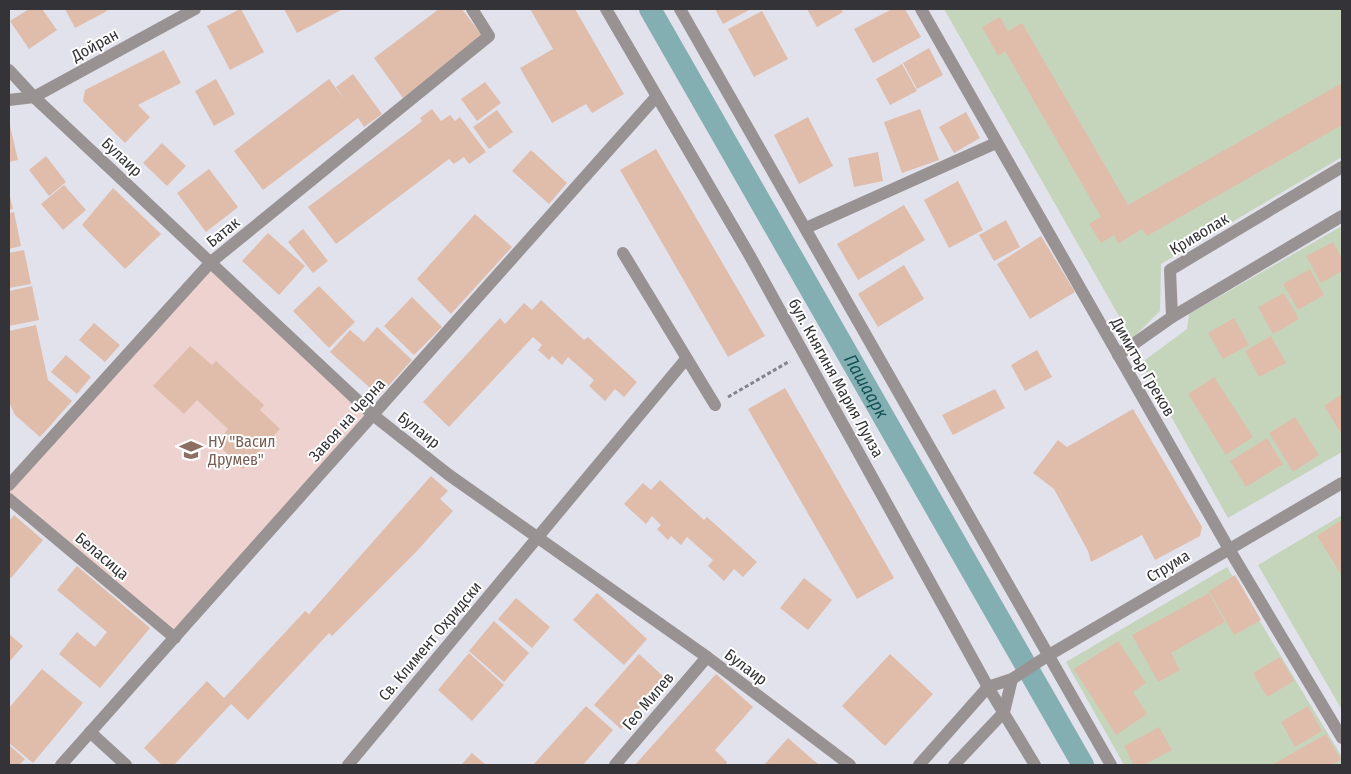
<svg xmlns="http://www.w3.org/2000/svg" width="1351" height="774" font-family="'Fira Sans Condensed',sans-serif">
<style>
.education{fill:#edd2cf}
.green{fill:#c5d5bc}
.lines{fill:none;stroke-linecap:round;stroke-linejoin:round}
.canal{stroke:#84afb2;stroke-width:22}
.building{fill:#e0bdab}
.path{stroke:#84848b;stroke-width:3;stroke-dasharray:4 2.5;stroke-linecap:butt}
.minor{stroke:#989293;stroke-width:12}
.labels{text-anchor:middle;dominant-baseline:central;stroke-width:4;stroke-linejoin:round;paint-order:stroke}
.street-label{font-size:16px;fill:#343438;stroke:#fff}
.education-label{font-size:16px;fill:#785e54;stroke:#fff;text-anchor:start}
.water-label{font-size:18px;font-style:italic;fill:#125256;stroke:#fff}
</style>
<rect width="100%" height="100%" fill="#e2e2ec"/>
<polygon class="education" points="211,262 373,415 175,638 9,499 9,485"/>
<g class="green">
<polygon points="944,9 1342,9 1342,157 1161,264 1160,311 1132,339"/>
<polygon points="1342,226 1342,452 1228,518 1141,363 1187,329 1189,314"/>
<polygon points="1342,515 1342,710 1258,565"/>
<polygon points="1227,567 1342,757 1342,765 1124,765 1066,662"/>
</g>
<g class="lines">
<path class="canal" id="s1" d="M650,9L1083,765"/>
</g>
<g class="building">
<polygon points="29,9 42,9 57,30 29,49 10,21"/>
<polygon points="65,9 106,9 107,11 75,28"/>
<polygon points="240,9 241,9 264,52 230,70 207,26"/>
<polygon points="284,9 343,9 297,33"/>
<polygon points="439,9 462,9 483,37 403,98 374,58"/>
<polygon points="530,9 575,9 624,94 592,113 586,104 552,123 520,68 553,49"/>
<polygon points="715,9 751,9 723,24"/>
<polygon points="807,9 841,9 843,12 817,27"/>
<polygon points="892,9 905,9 921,37 873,63 854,29"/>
<polygon points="762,11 788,59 754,77 728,29"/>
<polygon points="1000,17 1008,31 1022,23 1128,205 1342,83 1342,125 1147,236 1142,229 1118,244 1114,235 1101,243 1089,224 1101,217 1005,51 998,56 982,27"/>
<polygon points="929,48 943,75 917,89 903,63"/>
<polygon points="164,50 181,83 138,105 150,117 125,143 83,101 85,90"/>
<polygon points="902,64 917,91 890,105 876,79"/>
<polygon points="353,74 382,114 364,127 358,118 263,190 234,151 329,79 344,99 336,87"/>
<polygon points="216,79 235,114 214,126 195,91"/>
<polygon points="485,82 501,103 477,121 461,99"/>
<polygon points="432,109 441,121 450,115 455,121 460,117 486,152 469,164 464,157 454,164 449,159 336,244 308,207 412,129 422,121 420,118"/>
<polygon points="920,109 939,160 902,173 884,122"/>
<polygon points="497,110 513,132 489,149 473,127"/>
<polygon points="966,112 980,138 954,153 939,127"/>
<polygon points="808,117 833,166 799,184 774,135"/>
<polygon points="10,126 18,160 9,162 9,127"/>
<polygon points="162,143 186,166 167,186 143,163"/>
<polygon points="656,149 765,336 728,357 620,170"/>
<polygon points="531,150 567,183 549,204 512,171"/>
<polygon points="878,152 883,181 854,187 848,158"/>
<polygon points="46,156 66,182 49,196 29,170"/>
<polygon points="209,169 238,207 206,232 177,193"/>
<polygon points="958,181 983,230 949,248 924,200"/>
<polygon points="64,185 86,210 63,230 41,204"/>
<polygon points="113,188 161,234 125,269 82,225"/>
<polygon points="9,192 13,209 9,210"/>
<polygon points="904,205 925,240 858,280 837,244"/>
<polygon points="14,212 21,246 9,249 9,213"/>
<polygon points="475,214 512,247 451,314 417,279"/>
<polygon points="1006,220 1020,247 994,261 979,235"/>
<polygon points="303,229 328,261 313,273 288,242"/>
<polygon points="268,233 305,266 279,295 242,261"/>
<polygon points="1041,236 1075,292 1030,319 997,264"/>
<polygon points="1333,242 1342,259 1342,271 1321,283 1306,256"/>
<polygon points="24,250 31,284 9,288 9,253"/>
<polygon points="904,265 924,299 878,327 858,294"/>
<polygon points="1310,269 1324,295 1298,310 1283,284"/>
<polygon points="32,286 39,320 9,326 9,291"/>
<polygon points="319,286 355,322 329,348 293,311"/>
<polygon points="1284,293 1299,319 1273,334 1258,307"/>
<polygon points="412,297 442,327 414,355 384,326"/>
<polygon points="541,300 584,340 588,337 637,382 624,397 615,389 605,401 589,386 594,380 568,357 562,365 552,356 549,360 538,350 542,345 533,337 449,427 423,402 500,318 505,324 524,303 532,310"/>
<polygon points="1234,318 1249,345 1223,359 1208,333"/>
<polygon points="94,323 120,345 105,362 79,340"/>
<polygon points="36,325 48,380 72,401 40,437 15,415 9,402 9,331"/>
<polygon points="377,327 412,360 379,396 330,352 350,330 364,342"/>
<polygon points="1271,336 1286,363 1259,377 1245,351"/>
<polygon points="190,346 212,365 216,361 264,405 260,410 280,429 243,469 216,443 228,429 197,400 184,414 153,386"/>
<polygon points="1037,350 1052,377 1025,391 1011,365"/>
<polygon points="66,355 91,377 77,394 51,372"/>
<polygon points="1214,377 1253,437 1226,455 1188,394"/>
<polygon points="785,388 894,578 857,599 748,409"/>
<polygon points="995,389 1005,408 953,435 942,415"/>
<polygon points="1342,394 1342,435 1324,406"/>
<polygon points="1133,409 1202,527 1200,536 1155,560 1142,535 1091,562 1088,551 1054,489 1033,473 1058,440 1067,447"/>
<polygon points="1295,417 1319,455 1293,472 1269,433"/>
<polygon points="1267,438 1283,464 1246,487 1230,461"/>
<polygon points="431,476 448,491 440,499 453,511 416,552 332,636 329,633 248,720 231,704 174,765 162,765 144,748 207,681 224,698 305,611 309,614"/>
<polygon points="660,480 704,520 707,517 757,562 743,577 734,569 724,581 708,566 713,560 687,537 681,545 671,536 668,540 657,529 661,525 652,516 646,524 624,504 643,483 651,490"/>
<polygon points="14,515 43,540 11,578 9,576 9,521"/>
<polygon points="1342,520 1342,573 1341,574 1317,536"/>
<polygon points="77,566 150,628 100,688 59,654 77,632 95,647 107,632 57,590"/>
<polygon points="1235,575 1261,620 1234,635 1209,591"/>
<polygon points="804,578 832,600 808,630 780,608"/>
<polygon points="597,593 647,639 624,665 573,620"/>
<polygon points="1209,593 1225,622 1171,653 1180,670 1158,682 1132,635"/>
<polygon points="516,598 550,627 532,648 498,619"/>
<polygon points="494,621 529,653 504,682 469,651"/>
<polygon points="9,634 23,646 9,662"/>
<polygon points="1118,641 1146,683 1133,692 1147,714 1116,735 1074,669"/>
<polygon points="469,653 504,685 472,721 438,690"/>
<polygon points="639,654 665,678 621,729 594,705"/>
<polygon points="890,654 933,694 885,746 842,706"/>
<polygon points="1280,657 1294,681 1267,697 1253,673"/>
<polygon points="42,669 83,703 33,763 9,743 9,708"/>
<polygon points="716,674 753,707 715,750 727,762 726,765 635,765"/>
<polygon points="586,706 613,730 583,765 533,765"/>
<polygon points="1308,706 1322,731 1295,747 1281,722"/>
<polygon points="1159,727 1172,750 1144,765 1134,765 1124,746"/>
<polygon points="1326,734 1341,760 1331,765 1272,765"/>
<polygon points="788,738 819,765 764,765"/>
<polygon points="9,745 25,759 19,765 9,765"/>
<polygon points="472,753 486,765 461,765"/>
</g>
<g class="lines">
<polyline class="path" points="728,397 790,361"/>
<g class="minor">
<polyline points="606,9 750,256 988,687 1035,765"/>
<polyline points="680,9 1111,765"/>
<polyline points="921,9 1229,549 1342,738"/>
<polyline points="9,70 34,97 373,415 449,475 707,657 850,765"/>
<polyline points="9,100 34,97 195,9"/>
<polyline points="806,228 996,143"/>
<polyline points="623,253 715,405"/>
<polyline points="1172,317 1342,216"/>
<polyline points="1118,355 1172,317 1170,270 1342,167"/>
<polyline points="9,485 211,262 489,36 472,9"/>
<polyline points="9,499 175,638"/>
<polyline points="90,732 126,765"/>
<polyline points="61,765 656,97"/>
<polyline points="348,765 686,359"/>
<polyline points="615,765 707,657"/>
<polyline points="919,765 988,687 1012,679 1049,655 1342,483"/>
<polyline points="954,765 1004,712 1012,679"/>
</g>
</g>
<defs>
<symbol id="school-bare" viewBox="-9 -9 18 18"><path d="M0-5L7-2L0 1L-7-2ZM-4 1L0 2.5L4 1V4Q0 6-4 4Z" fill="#8d6e63" stroke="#fff" stroke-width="2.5" paint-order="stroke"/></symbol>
</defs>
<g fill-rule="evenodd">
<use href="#school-bare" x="175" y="434" width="32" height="32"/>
</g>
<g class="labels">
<g class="street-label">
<text transform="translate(95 45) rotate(-29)">Дойран</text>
<text transform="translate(122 157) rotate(43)">Булаир</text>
<text transform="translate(223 232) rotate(-39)">Батак</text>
<text transform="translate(1199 234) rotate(-31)">Криволак</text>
<text transform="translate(1143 367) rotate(60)">Димитър Греков</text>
<text transform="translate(836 378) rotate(61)">бул. Княгиня Мария Луиза</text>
<text transform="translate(347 420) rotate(-48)">Завоя на Черна</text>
<text transform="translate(419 430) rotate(38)">Булаир</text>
<text transform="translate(102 556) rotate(40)">Беласица</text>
<text transform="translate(1168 566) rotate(-31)">Струма</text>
<text transform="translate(430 641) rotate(-50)">Св. Климент Охридски</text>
<text transform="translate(746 667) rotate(37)">Булаир</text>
<text transform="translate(648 701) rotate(-50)">Гео Милев</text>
</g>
<g class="education-label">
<text x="208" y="441">НУ "Васил<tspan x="208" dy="18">Друмев"</tspan></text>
</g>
<g class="water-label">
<text stroke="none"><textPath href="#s1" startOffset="435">Пашаарк</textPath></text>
</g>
</g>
<rect width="1351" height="774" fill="none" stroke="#343438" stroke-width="20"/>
</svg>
